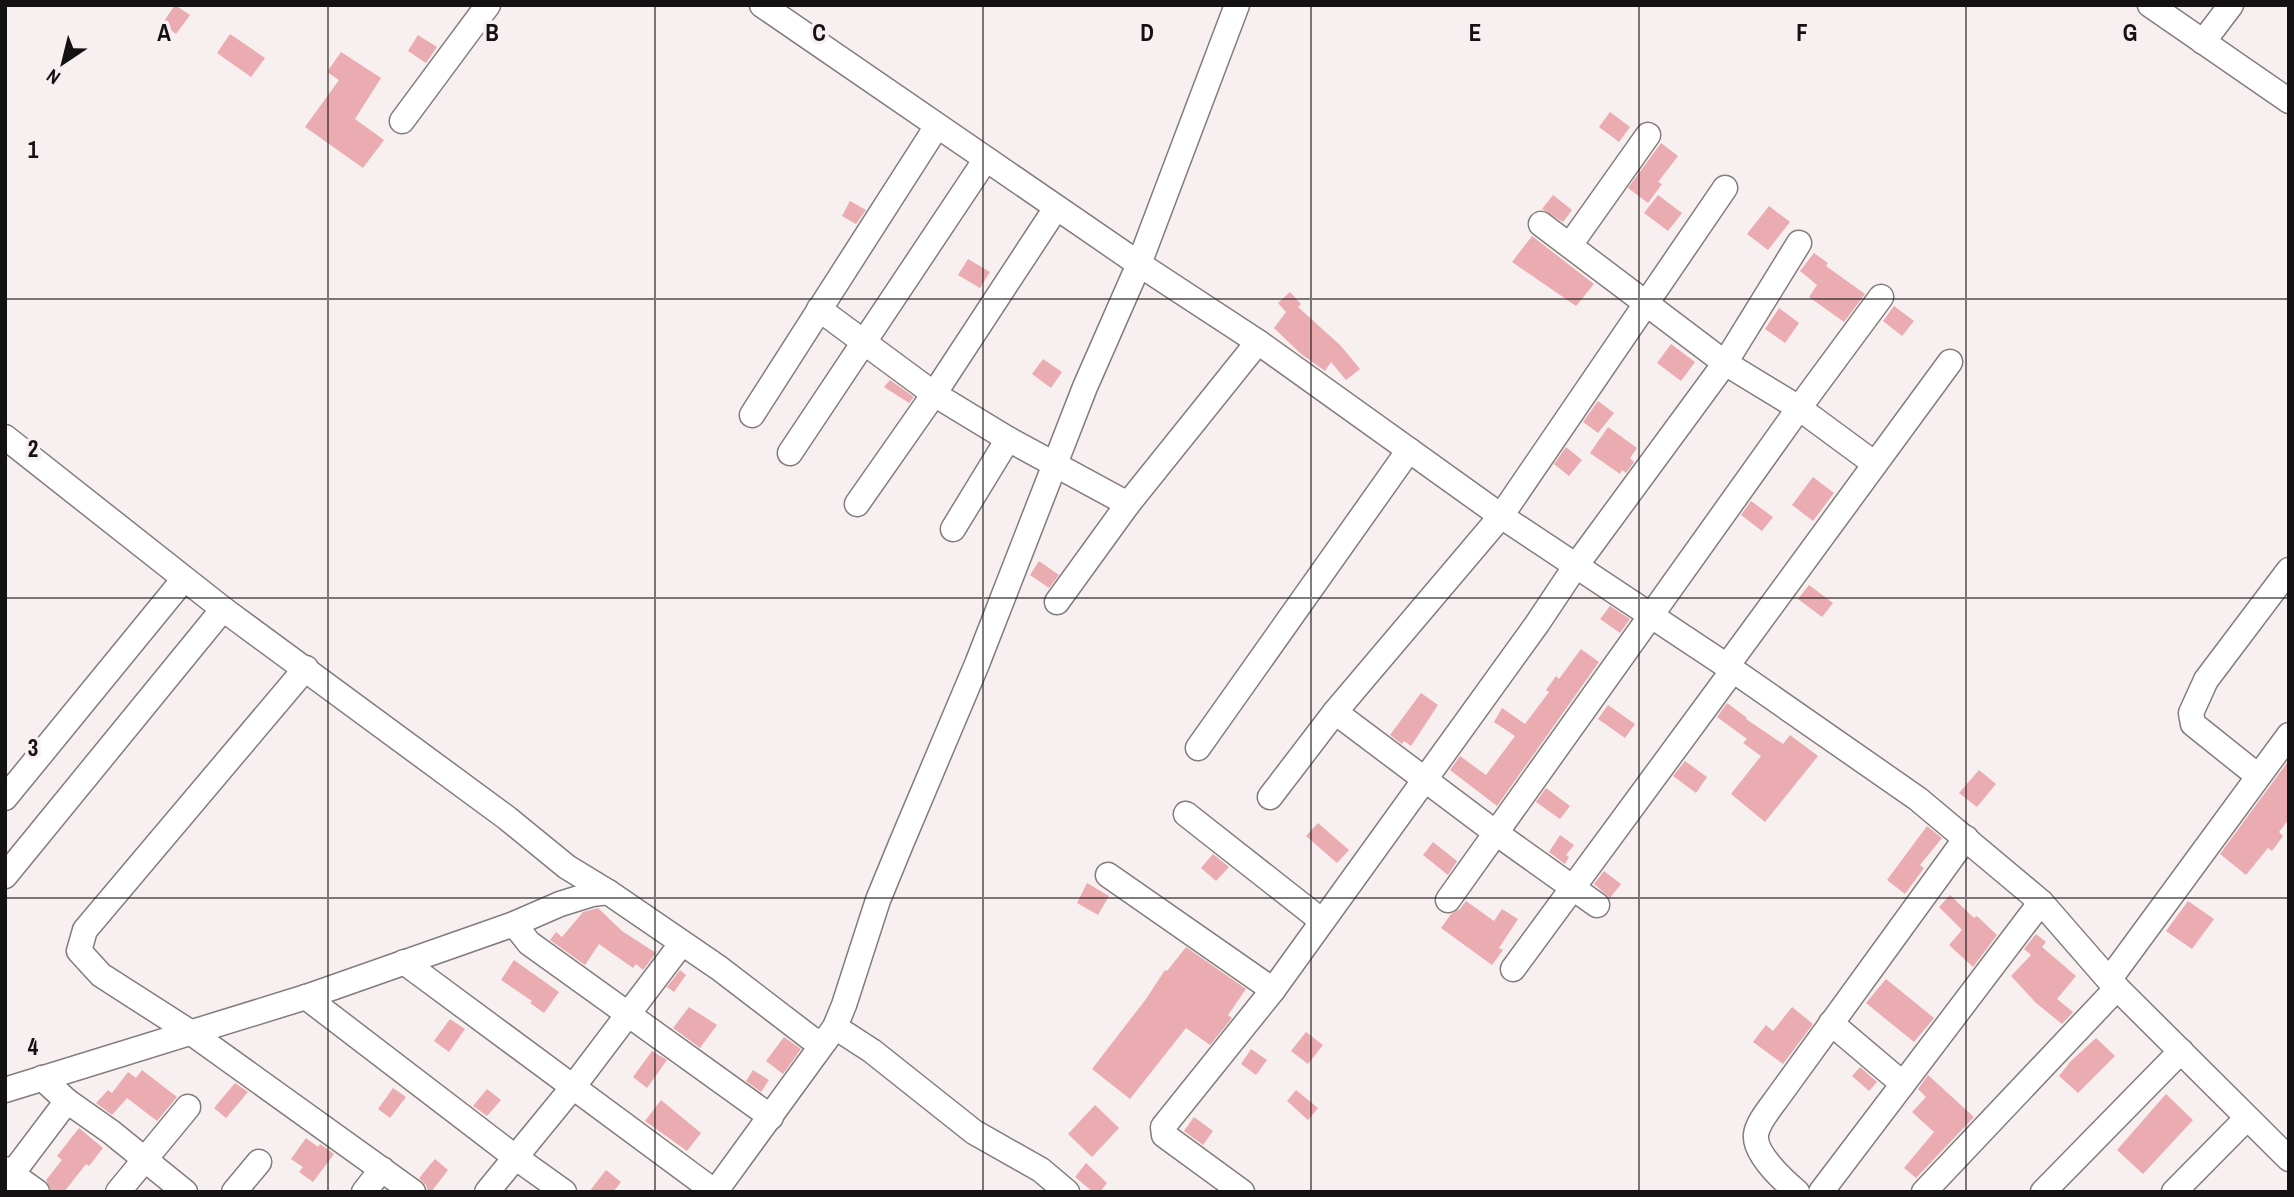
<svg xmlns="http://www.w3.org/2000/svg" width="2294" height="1197" font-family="'Archivo Narrow',sans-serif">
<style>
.building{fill:#eaacb1}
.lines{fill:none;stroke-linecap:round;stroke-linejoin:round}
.minor-casing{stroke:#847c7c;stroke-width:27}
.minor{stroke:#fff;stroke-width:24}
.grid{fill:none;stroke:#141112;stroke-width:2;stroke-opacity:0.55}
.grid-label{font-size:23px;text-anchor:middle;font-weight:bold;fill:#141112;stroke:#f8eff0;stroke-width:7;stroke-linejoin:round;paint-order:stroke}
</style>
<rect width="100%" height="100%" fill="#f8eff0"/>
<g class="building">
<polygon points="175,5 190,15 176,34 162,24"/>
<polygon points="230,34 265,58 251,77 217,53"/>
<polygon points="418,35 437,47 426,63 408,51"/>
<polygon points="341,52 381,78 355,119 384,140 363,168 305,127 339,80 327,72"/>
<polygon points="1610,112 1630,127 1619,142 1599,127"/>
<polygon points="1661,143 1678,156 1658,182 1662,184 1648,203 1628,188"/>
<polygon points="1553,195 1572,210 1563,222 1542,209"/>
<polygon points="1658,195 1682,213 1668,231 1644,213"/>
<polygon points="850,201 866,210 856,224 842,216"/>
<polygon points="1769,206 1790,222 1768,250 1747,234"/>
<polygon points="1532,236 1594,284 1576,306 1512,262"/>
<polygon points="1814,253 1828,263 1826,266 1865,294 1844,322 1809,297 1817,285 1800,271"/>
<polygon points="968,259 990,272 980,288 958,275"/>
<polygon points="1290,292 1301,304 1298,307 1340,345 1360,369 1346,380 1331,362 1325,371 1301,354 1274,328 1286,312 1278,303"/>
<polygon points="1894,306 1914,321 1902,336 1883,321"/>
<polygon points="1779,308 1799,323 1785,343 1765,329"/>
<polygon points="1671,344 1695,362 1681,381 1657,363"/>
<polygon points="1043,359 1062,372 1051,388 1032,374"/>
<polygon points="890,380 914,397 909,403 884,387"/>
<polygon points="1598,401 1614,413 1598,433 1583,422"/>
<polygon points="1608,427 1637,448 1630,458 1634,462 1626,473 1622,470 1620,474 1590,453"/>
<polygon points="1566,447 1582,460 1569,476 1554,464"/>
<polygon points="1813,477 1834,493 1813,521 1792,505"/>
<polygon points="1751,501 1773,517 1762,531 1741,515"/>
<polygon points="1039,561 1059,575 1049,588 1030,575"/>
<polygon points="1809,585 1833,603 1822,617 1798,599"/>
<polygon points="1610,606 1630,619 1620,633 1600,619"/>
<polygon points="1581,649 1599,662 1497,806 1450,770 1460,756 1486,775 1515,736 1494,722 1502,708 1525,724 1549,692 1546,690 1556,676 1559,679"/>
<polygon points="1421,693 1438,705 1411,746 1404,741 1402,744 1390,735"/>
<polygon points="1727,703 1747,718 1746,719 1783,744 1790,735 1818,756 1765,822 1731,794 1761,756 1743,743 1747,739 1717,717"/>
<polygon points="1608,705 1635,724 1625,738 1598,719"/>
<polygon points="2289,760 2289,819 2279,832 2283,836 2272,851 2268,848 2246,875 2220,854"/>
<polygon points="1685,761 1707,777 1696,793 1673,776"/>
<polygon points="1979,770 1996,784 1977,807 1959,793"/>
<polygon points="1546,788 1570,806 1560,819 1536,802"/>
<polygon points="1318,823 1349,850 1337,863 1306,836"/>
<polygon points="1927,826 1942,838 1920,865 1924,868 1905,894 1887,880"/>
<polygon points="1560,835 1574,845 1566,855 1569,857 1565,864 1549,852"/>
<polygon points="1433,842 1457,861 1448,875 1423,855"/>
<polygon points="1213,854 1229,867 1216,881 1201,868"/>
<polygon points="1604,871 1621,884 1610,898 1594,884"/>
<polygon points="1087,883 1109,896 1098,915 1077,903"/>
<polygon points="1950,895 1974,918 1977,916 1997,935 1973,967 1949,945 1962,930 1939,907"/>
<polygon points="1466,901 1494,921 1502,909 1518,919 1499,948 1503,950 1492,965 1441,928 1451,914 1460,909"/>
<polygon points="2188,901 2214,919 2192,949 2166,931"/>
<polygon points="598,908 622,931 656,953 643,970 636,964 633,968 599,944 585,965 550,940 556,932 562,937 583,912"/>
<polygon points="2036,934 2046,942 2042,947 2076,976 2057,999 2073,1012 2062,1024 2036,1003 2011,976 2031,955 2024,949"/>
<polygon points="1186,947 1246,989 1228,1015 1232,1018 1210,1045 1186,1028 1130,1099 1092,1069 1146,999 1165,970 1167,971"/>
<polygon points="514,960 559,992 544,1013 530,1003 532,1001 501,980"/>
<polygon points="680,970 686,975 674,992 667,987"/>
<polygon points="1886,979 1934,1018 1914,1042 1866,1003"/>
<polygon points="689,1007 717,1025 700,1048 673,1028"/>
<polygon points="1792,1007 1813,1024 1783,1064 1753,1042 1766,1025 1773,1031"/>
<polygon points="450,1019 465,1029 449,1052 434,1041"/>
<polygon points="1306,1032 1323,1045 1308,1064 1291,1051"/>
<polygon points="784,1037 801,1049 783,1074 766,1061"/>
<polygon points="2096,1038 2115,1056 2078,1093 2059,1076 2071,1061"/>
<polygon points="1251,1049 1267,1060 1256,1075 1241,1064"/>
<polygon points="652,1051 667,1060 647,1088 633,1077"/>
<polygon points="1860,1067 1877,1082 1869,1091 1852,1076"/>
<polygon points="142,1070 177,1097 157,1121 127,1098 112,1115 96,1103 108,1090 112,1093 128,1072 136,1078"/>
<polygon points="753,1070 769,1080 761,1092 746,1081"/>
<polygon points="1928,1075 1974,1117 1916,1178 1904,1168 1934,1132 1912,1112 1926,1097 1918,1089"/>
<polygon points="235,1083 248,1092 226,1118 214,1108"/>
<polygon points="393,1088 406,1097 390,1118 378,1109"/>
<polygon points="487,1089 501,1100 487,1116 473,1106"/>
<polygon points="1296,1090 1318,1108 1308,1120 1287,1101"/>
<polygon points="2166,1094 2193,1120 2143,1174 2117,1150"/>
<polygon points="661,1100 701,1133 687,1151 645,1121"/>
<polygon points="1095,1105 1119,1128 1092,1157 1068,1134"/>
<polygon points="1194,1117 1213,1131 1203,1145 1184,1131"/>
<polygon points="79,1128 103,1148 89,1166 86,1164 64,1192 52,1192 46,1180 62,1160 57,1156"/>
<polygon points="306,1138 318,1147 320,1144 334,1154 313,1182 299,1172 303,1167 291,1159"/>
<polygon points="435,1159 448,1170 431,1192 428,1192 426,1185 419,1178"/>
<polygon points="1086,1163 1107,1183 1100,1192 1093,1192 1075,1177"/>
<polygon points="606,1170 621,1182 613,1192 589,1192"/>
</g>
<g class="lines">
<defs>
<g id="minor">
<polyline points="762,5 1139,264 1258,342 1501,516 1727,666 1918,799 2041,902 2109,980 2289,1159"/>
<polyline points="2150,5 2289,101"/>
<polyline points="2203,42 2231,5"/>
<polyline points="402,121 488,5"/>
<polyline points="1541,224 1725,363 1799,408 1875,464"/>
<polyline points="1570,245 1648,135"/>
<polyline points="819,309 934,394 1008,439 1128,504"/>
<polyline points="752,415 937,126"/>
<polyline points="5,437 223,609 507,818 567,867 608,892"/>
<polyline points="790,453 986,159"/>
<polyline points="857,504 934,394 1056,208"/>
<polyline points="953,529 1008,439"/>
<polyline points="1057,602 1128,504 1258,342"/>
<polyline points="1727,666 1950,362"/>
<polyline points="306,668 85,930 79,951 101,975 193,1034 413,1192"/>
<polyline points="1335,712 1496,833 1597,905"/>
<polyline points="1198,748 1409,450"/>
<polyline points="2258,776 2193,724 2191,713 2206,680 2289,570"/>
<polyline points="1270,797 1335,712 1501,516 1725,188"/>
<polyline points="5,798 184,579"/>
<polyline points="1186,814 1322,921"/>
<polyline points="1108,875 1273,990"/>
<polyline points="5,876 223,609"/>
<polyline points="1448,900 1799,408 1881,297"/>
<polyline points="514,924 529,943 771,1117"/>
<polyline points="404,962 715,1192 825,1041"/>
<polyline points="1513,969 1733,670"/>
<polyline points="2109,980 2289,735"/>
<polyline points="306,997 515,1157 564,1192"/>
<polyline points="1831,1023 1903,1084"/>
<polyline points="835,1027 872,1051 974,1132 1041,1170 1067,1192"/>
<polyline points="42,1078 67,1101 111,1132 185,1192"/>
<polyline points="5,1090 306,997 514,924 560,904 592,894 608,892 719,968 813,1040 825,1041 835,1027 844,1005 878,900 901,844 977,664 1085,387 1139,264 1237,5"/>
<polyline points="5,1169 37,1192"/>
<polyline points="5,1183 67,1101"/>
<polyline points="118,1192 188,1107"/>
<polyline points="234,1192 259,1162"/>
<polyline points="364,1192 382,1169"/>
<polyline points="487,1192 573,1087 682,943"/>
<polyline points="1242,1192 1164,1135 1163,1127 1273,990 1537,624 1575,567 1725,363 1799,243"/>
<path d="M1797,1192C1784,1181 1754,1154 1756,1135C1757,1123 1771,1107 1778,1097L1966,838"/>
<polyline points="1821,1192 2041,902"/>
<polyline points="1924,1192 2117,988"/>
<polyline points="2043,1192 2181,1051"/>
<polyline points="2174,1192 2247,1118"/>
</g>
</defs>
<use href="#minor" class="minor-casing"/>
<use href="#minor" class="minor"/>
</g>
<path class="grid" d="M328,5V1192M655,5V1192M983,5V1192M1311,5V1192M1639,5V1192M1966,5V1192M5,299H2289M5,598H2289M5,898H2289"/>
<g class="grid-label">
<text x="164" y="41">A</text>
<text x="492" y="41">B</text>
<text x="819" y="41">C</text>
<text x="1147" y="41">D</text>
<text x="1475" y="41">E</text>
<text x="1802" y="41">F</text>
<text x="2130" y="41">G</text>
<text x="33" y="158">1</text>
<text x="33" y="457">2</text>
<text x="33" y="756">3</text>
<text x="33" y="1055">4</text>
</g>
<rect width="2294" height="1197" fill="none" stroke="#141112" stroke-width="14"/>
<g transform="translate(63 63) rotate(215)" stroke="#f8eff0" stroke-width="5" paint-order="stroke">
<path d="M0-5L12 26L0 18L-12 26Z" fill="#141112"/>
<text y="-10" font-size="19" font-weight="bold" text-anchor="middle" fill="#141112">N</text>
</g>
</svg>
